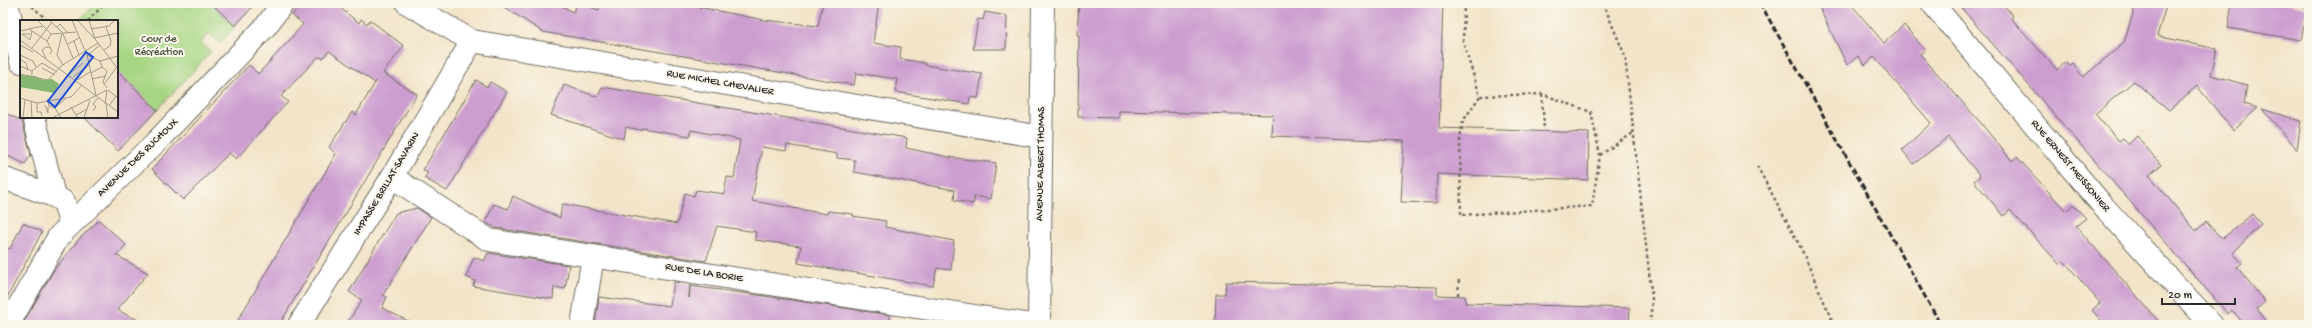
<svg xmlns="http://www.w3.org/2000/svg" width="2312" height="328" font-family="'Gochi Hand',sans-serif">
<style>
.green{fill:#a7d683;stroke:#698057}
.building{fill:#cc9ed0}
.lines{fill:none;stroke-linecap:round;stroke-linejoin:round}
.minor-casing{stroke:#716c62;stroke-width:24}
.path{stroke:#716c62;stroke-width:2.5;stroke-dasharray:3 3;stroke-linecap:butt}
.minor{stroke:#fff;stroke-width:22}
.rail{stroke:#2b2b2b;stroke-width:3;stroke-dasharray:6 3;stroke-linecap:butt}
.labels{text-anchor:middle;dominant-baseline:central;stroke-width:4;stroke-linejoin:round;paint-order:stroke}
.park-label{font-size:11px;fill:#4a5641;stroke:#fbf7ec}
.street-label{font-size:11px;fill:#2b2b2b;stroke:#fbf7ec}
.inset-road{fill:none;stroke:#a29a89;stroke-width:1}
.view{fill:#1d4ed8;fill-opacity:0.15;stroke:#1d4ed8;stroke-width:2}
.inset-edge{fill:none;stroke:#2b2b2b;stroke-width:2}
</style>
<rect width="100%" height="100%" fill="#fbf7ec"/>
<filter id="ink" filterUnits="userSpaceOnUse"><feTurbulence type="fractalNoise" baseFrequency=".025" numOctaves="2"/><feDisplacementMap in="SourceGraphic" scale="8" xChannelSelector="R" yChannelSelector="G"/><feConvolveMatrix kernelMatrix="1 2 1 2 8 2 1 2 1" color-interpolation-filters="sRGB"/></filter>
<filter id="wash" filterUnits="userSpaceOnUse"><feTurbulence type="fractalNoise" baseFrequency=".012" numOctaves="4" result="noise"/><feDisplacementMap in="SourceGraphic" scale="16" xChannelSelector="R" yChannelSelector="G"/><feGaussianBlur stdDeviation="0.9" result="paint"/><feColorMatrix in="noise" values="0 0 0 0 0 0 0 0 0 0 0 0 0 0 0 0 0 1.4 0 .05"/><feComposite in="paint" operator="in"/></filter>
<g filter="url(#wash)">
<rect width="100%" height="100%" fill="#f2e4c8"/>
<polygon class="green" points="96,3 211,3 235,26 220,43 209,33 201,43 211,52 157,110 117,70 117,21 79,21"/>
<g id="blocks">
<g class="building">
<polygon points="211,3 256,3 235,26"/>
<polygon points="301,3 334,3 359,23 361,19 367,24 370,20 383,30 404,46 383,73 417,94 279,325 235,325 336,154 329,147 352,112 356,115 376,81 375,83 329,51 323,58 318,57 281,96 288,102 236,159 229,153 183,200 152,169 249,65 258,74 287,43 303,24 292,15"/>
<polygon points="498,3 557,3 573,12 578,3 599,10 602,3 694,3 693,6 764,20 818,26 823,3 879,3 873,43 901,47 900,59 925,63 925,65 982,74 978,98 970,97 969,104 895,92 897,79 856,73 854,85 543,32"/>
<polygon points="1079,3 1443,3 1439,128 1589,133 1588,180 1437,174 1436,203 1401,202 1404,141 1272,136 1273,115 1119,111 1119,118 1078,117 1079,35 1077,35"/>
<polygon points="1817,3 1850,3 1884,43 1904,25 1925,50 1920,54 1979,121 2012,161 2017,157 2066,211 2073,205 2086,218 2076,226 2162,325 2105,325 2092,310 2100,303 2064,261 2060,265 2010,210 2004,216 1974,181 1980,176 1948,137 1914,164 1902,150 1931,123 1874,57 1865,65 1858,56 1847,65"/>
<polygon points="1957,3 2002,3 2013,16 2011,18 2057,70 2066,62 2069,66 2073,63 2083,77 2124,43 2136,3 2167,3 2157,36 2217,49 2211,75 2247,85 2244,104 2258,108 2233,130 2197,86 2169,110 2134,81 2095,114 2119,141 2123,138 2129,144 2137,136 2161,165 2149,175 2196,231 2206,222 2222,239 2252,214 2261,224 2233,253 2242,263 2237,267 2265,302 2257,309 2270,325 2245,325 2232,310 2228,314"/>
<polygon points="2232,3 2284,3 2307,8 2301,40 2228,28"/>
<polygon points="985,12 1007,16 1006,49 973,49 978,19 983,20"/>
<polygon points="117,70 157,110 118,151 84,117 117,117"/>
<polygon points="476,80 487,87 490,82 507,92 447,191 424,178 428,173 423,170"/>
<polygon points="564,85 598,97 602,87 907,138 906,148 948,157 996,163 991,199 975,196 973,204 954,200 955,190 854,172 855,160 837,158 837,154 787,145 786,151 762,147 752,201 827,214 828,211 853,214 853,216 886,221 885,227 954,241 951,270 937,268 933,286 798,263 801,246 755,240 756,232 717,226 706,261 496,228 485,222 494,204 508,209 513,196 560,218 562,204 677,224 685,193 694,196 696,190 724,194 727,177 734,178 740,140 691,130 690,136 642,128 641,130 626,127 624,139 551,115"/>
<polygon points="2262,109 2301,121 2297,149"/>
<polygon points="3,112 22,121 31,155 25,164 3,154"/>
<polygon points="417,208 431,217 430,219 383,295 387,297 382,308 416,325 346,325 362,300 349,292 376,246 396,213"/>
<polygon points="99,220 126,245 116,255 148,273 117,310 149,325 22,325 54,270 79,239"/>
<polygon points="23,223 42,232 3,305 3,245 10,249"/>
<polygon points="488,253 569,265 565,289 554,287 553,299 473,286 475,281 466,277 474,257 484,261"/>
<polygon points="674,282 690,284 689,298 690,286 765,296 890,315 889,325 656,325 638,323 637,325 595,325 599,297 670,306"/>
<polygon points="1226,282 1437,287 1437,295 1465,296 1465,303 1630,308 1629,325 1215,325 1216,294 1225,294"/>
</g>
</g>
</g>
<g filter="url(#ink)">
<use href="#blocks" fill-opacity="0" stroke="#716c62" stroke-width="1"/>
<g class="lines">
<defs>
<g id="minor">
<polyline points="7,3 21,62"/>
<polyline points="407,3 472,41 1041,137"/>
<polyline points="1932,3 2104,207 2212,325"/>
<polyline points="34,117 54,196 64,202 70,223"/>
<polyline points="392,177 489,240 1032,325"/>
<polyline points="3,178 54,196"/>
<polyline points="8,325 59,236 157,141 266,26 283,3"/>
<polyline points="299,325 392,177 472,41"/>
<polyline points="582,325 593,256"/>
<polyline points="1039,325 1043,3"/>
</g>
</defs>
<use href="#minor" class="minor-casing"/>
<g class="path">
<polyline points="1464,3 1463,42 1480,96 1463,121 1460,139 1461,215 1592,206 1600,155 1591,112 1542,94 1480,96"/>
<polyline points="1603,3 1625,56 1652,299 1650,325"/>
<polyline points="32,6 48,21"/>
<polyline points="88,21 105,3"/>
<polyline points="1542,94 1544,129"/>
<polyline points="1600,155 1633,133"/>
<polyline points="1757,166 1801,248 1834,325"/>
<polyline points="1458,295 1459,279"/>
</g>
<use href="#minor" class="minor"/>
<polyline class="rail" points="1760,3 1941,325"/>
</g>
</g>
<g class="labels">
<g class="park-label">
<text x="159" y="40">Cour de<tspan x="159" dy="13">Récréation</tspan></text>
</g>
<g class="street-label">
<text transform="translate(720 83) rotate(10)">RUE MICHEL CHEVALIER</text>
<text transform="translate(138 158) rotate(-44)">AVENUE DES RUCHOUX</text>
<text transform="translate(1041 164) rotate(-89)">AVENUE ALBERT THOMAS</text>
<text transform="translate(2070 166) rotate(50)">RUE ERNEST MEISSONIER</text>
<text transform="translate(387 184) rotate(-59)">IMPASSE BRILLAT-SAVARIN</text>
<text transform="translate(704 273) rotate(9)">RUE DE LA BORIE</text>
</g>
</g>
<g transform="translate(20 20)">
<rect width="98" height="98" fill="#f2e4c8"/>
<path d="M0,55L15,56L23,60L32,59L39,64L34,73L0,67Z" fill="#85b771"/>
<path class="inset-road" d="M17,0L31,14L56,12M29,0L43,13M52,0L67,35L76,75M57,0L74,18L98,13M69,0L75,19L98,49M37,7L40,4L48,13M9,9L27,21L31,14M71,9L89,6L95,0M0,11L23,6M10,14H2L10,20L12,11M42,14L37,35L43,45M43,14L53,38M0,20L98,92M27,21L32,31L30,34M54,21L59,35M48,24L59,18M0,25L13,32M12,28L32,2M84,30L90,26L91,21L86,7M0,35L13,41L16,47M67,35L80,41L98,36M68,35L80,25M26,38L22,30L26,27L30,28M0,39L6,43L8,50M80,41L82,47L87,51L83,62L87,68M0,46L12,51V55M22,48L35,55M12,51L22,43L37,52M71,53L82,47M0,54L28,60L41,46L78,23M49,54L63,43M53,57L69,45M72,59L86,56M57,60L70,52M85,63L96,48M88,70L98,78M0,78L17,83L51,77L62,65M27,79L29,86L35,88L41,98M11,81L12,98M17,83V92H21L22,96M85,84L87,70M86,84L88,98M25,85L28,93V87M89,86L96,76M51,87L58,98M35,88L45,79M73,91L76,87L73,84L78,78M56,95L67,89M3,98L5,79M32,98L87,70M64,98L70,80"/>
<path class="view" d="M66,32L73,37L35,87L28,81Z"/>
<rect width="98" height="98" class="inset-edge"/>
</g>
<rect width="2312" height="328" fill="none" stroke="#fbf7ec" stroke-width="16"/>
<path d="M2162 298v6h73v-6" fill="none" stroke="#2b2b2b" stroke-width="2"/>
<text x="2168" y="298" font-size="12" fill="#2b2b2b" stroke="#fbf7ec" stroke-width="3" paint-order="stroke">20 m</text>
</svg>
